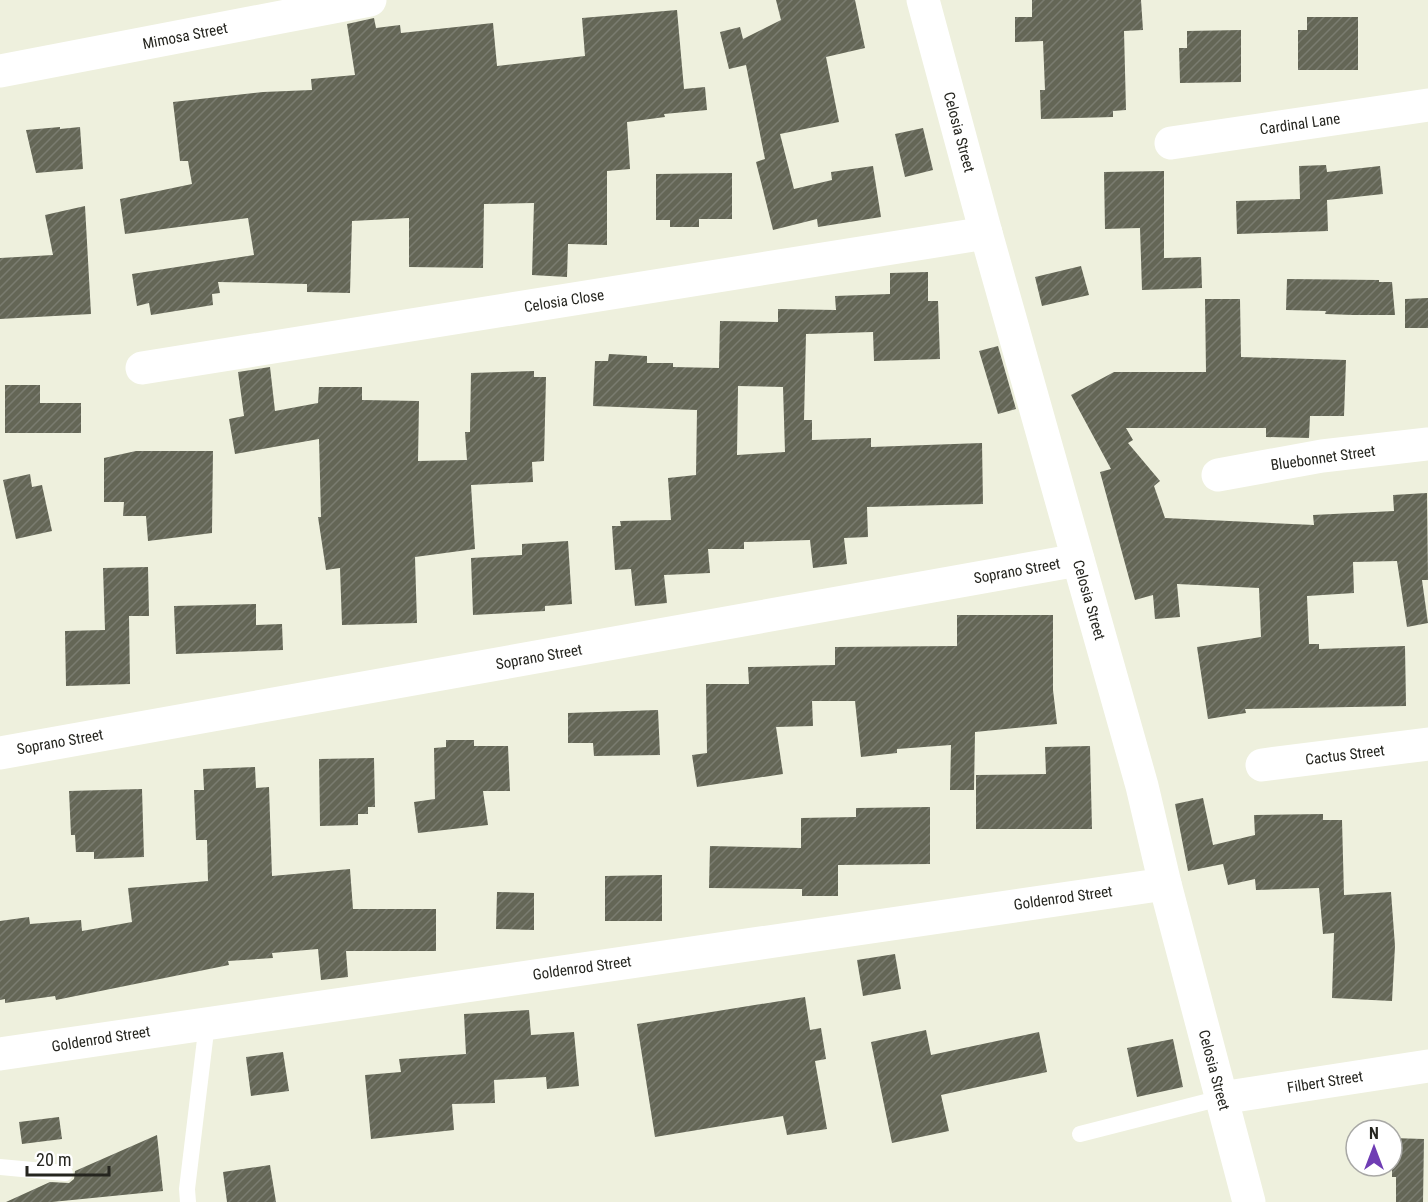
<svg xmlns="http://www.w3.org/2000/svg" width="1428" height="1202" font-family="'Roboto Condensed',sans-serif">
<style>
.building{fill:url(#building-hatch);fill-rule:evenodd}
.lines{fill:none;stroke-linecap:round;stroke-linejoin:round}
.service{stroke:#fff;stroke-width:16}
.minor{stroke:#fff;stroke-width:33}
.labels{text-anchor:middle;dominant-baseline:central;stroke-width:6;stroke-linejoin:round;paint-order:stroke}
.street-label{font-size:15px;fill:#25251f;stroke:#fff}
</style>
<defs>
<pattern id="building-hatch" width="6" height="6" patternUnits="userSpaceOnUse" patternTransform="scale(1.5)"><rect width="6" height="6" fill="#646656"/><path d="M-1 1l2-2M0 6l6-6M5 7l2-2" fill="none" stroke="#7a7c70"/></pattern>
</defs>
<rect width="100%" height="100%" fill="#eef0dd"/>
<g class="building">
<polygon points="776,0 855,0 865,48 826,57 839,122 780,134 794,189 832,180 831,172 873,166 881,217 818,227 817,219 773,230 756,162 765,159 746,65 729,69 720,32 740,27 743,39 781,20"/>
<polygon points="1032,0 1141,0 1143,30 1124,31 1126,110 1113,111 1113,117 1041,119 1040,90 1045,90 1043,41 1015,42 1015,17 1032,17"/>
<polygon points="677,10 684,89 705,87 707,110 664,114 665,117 627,122 630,169 607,171 607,245 568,244 567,277 532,275 534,203 484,204 483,268 409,267 409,218 352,221 350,293 307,292 307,284 218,282 220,293 212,294 213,305 151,315 149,303 137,306 132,274 254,255 248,218 125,234 120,199 192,184 188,161 180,161 173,102 263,92 312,90 311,79 355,75 347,24 374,18 376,28 400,25 401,33 493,23 497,66 585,56 582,18"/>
<polygon points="1307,17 1358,17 1358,70 1298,70 1298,30 1307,30"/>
<polygon points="1241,30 1241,82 1180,83 1179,48 1187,48 1187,31"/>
<polygon points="60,127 60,129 80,127 83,169 36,173 26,130"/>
<polygon points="923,128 933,170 905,177 895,134"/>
<polygon points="1326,165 1327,172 1380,166 1383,194 1327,200 1328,231 1237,234 1236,201 1300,199 1299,166"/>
<polygon points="1164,171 1164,258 1201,257 1202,288 1142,290 1140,228 1105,229 1104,172"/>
<polygon points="732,173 732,219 699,219 699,227 670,227 670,220 656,220 656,174"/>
<polygon points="85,206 91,314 0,319 0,258 53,255 45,215"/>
<polygon points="1081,266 1089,295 1042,306 1035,277"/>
<path d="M928,272V301H938L940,359L874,361L873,332L806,334L804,420H812V440L871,438V447L982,443L983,504L867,507L868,537L844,538L847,564L813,568L810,540L744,542V549H708L710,573L664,575L667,603L635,606L631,569L615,570L612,526H621L620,521L671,520L668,478L696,475L697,410L593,406L595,361H608L609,354L647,356V363H673V367L719,368L720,321L778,322V309L836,310L835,296L890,294V273ZM738,386L783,387L785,452L737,455Z"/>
<polygon points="1287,279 1379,280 1379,282 1392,282 1395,315 1353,315 1325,314 1326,311 1286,310"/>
<polygon points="1428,298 1428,328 1405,328 1405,299"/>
<polygon points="1205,299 1240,299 1241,357 1346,360 1344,416 1310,416 1309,438 1266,437 1266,428 1126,428 1133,440 1128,443 1160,481 1154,486 1165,518 1314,525 1313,515 1394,511 1393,495 1427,493 1428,580 1422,580 1428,623 1407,627 1397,561 1353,562 1354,593 1307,596 1309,644 1319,644 1319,649 1405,646 1406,706 1245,709 1246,713 1208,719 1197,647 1261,637 1259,588 1177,584 1180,617 1155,619 1153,595 1135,600 1100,472 1111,469 1071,395 1114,372 1206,372"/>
<polygon points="998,346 1016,409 998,414 979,351"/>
<polygon points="270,367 275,411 318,403 319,387 362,387 362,400 419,401 418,461 467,460 465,432 470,432 471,373 534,371 534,377 546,377 544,461 532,462 533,482 471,485 475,549 415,557 417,623 342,625 340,568 326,570 318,517 321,517 319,439 235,454 229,419 244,416 238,372"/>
<polygon points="5,385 40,385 40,403 81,403 81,433 5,433"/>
<polygon points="136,451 213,451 212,533 148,541 146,516 123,516 124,502 104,502 104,458"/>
<polygon points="30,474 32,487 42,485 52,531 16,539 3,480"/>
<polygon points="568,541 572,604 545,606 545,611 473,615 471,558 522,555 522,544"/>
<polygon points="148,567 149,616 129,616 130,684 66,686 65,631 105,630 103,568"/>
<polygon points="256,604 256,625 282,624 283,650 176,654 174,606"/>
<polygon points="957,615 1053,615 1053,690 1057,724 975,732 974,790 950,790 951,745 897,749 897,753 861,757 855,701 812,701 813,726 776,727 783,774 697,787 692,755 707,753 706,684 749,684 748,667 835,665 835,647 957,646"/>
<polygon points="658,710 660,755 594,756 593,743 568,743 568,713"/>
<polygon points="446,740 474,740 474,746 508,746 510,791 483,791 488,825 418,833 414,802 435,799 434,748 446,747"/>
<polygon points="1090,746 1092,829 976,829 976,775 1046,774 1045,747"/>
<polygon points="374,758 375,807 368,807 368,814 358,814 358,825 320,826 319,759"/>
<polygon points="255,767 256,788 269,787 272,876 350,869 353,909 436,909 436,951 346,951 348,977 321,980 318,949 272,953 273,958 228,961 229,965 56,1000 55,996 5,1003 5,999 0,1000 0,921 29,917 30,924 81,920 82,931 132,922 128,888 208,881 207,840 196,840 194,790 204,790 203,769"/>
<polygon points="142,789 144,857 94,859 94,852 76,852 75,835 71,835 69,791"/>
<polygon points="1203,798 1213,845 1255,835 1254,815 1323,814 1323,820 1342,820 1344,895 1391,892 1395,946 1392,1001 1332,998 1334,933 1323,934 1319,888 1256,890 1255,879 1228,885 1223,864 1188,871 1175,804"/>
<polygon points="930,807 930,864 838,865 838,896 802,896 802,889 709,888 710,846 801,848 801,818 856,817 856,808"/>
<polygon points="662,875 662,921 605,921 605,876"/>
<polygon points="497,892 534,893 534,930 496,929"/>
<polygon points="895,954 901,989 863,996 857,960"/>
<polygon points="805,997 810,1030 821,1028 826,1059 815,1061 827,1129 787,1135 783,1116 655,1137 637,1024"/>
<polygon points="529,1010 531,1035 574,1032 579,1086 547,1089 546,1077 494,1080 495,1103 452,1104 454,1130 371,1139 365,1075 401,1072 399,1059 466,1054 464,1014"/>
<polygon points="926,1030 931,1055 1039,1032 1047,1072 941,1095 949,1131 892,1143 871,1042"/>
<polygon points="1173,1039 1183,1087 1137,1097 1127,1048"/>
<polygon points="283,1052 289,1091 251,1096 246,1057"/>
<polygon points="59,1117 62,1139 22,1144 19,1122"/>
<polygon points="157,1135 163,1191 52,1202 6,1202 50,1182 69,1183 74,1179 75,1171"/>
<polygon points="1392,1138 1424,1139 1423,1202 1396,1202 1396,1177 1392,1177"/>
<polygon points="270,1165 276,1202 227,1202 223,1172"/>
</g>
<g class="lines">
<g class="service">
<polyline points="1080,1134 1221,1098"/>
<polyline points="0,1167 65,1173"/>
<polyline points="188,1202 187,1189 207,1023"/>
</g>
<g class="minor">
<polyline points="923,0 986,233 1142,786 1165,884 1249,1202"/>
<polyline points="0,71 370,0"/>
<polyline points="1171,143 1428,105"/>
<polyline points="142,368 986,233"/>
<polyline points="1218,475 1322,456 1428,444"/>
<polyline points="0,753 1078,560"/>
<polyline points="1262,765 1428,744"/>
<polyline points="0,1054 1165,884"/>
<polyline points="1221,1098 1428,1066"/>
</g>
</g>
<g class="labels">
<g class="street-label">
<text transform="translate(185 36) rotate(-11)">Mimosa Street</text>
<text transform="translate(1300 124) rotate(-8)">Cardinal Lane</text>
<text transform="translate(959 132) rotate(75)">Celosia Street</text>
<text transform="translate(564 301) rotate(-9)">Celosia Close</text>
<text transform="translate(1323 458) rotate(-8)">Bluebonnet Street</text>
<text transform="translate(1017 571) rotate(-10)">Soprano Street</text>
<text transform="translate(1089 600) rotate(74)">Celosia Street</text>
<text transform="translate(539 657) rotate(-10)">Soprano Street</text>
<text transform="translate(60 742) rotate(-10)">Soprano Street</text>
<text transform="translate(1345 755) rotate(-7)">Cactus Street</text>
<text transform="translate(1063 898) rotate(-8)">Goldenrod Street</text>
<text transform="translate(582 968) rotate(-8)">Goldenrod Street</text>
<text transform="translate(101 1039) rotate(-9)">Goldenrod Street</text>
<text transform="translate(1214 1070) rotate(75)">Celosia Street</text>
<text transform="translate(1325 1082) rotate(-9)">Filbert Street</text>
</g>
</g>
<g transform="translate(1374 1148)"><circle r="28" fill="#ffffff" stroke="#a8a8a5" stroke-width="1.5"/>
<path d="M0-4.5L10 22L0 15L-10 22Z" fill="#6f3db4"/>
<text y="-9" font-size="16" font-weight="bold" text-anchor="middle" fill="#25251f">N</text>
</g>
<path d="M27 1166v9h82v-9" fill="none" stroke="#25251f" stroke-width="3"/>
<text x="36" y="1166" font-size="18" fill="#25251f" stroke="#ffffff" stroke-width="4.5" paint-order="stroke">20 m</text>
</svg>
